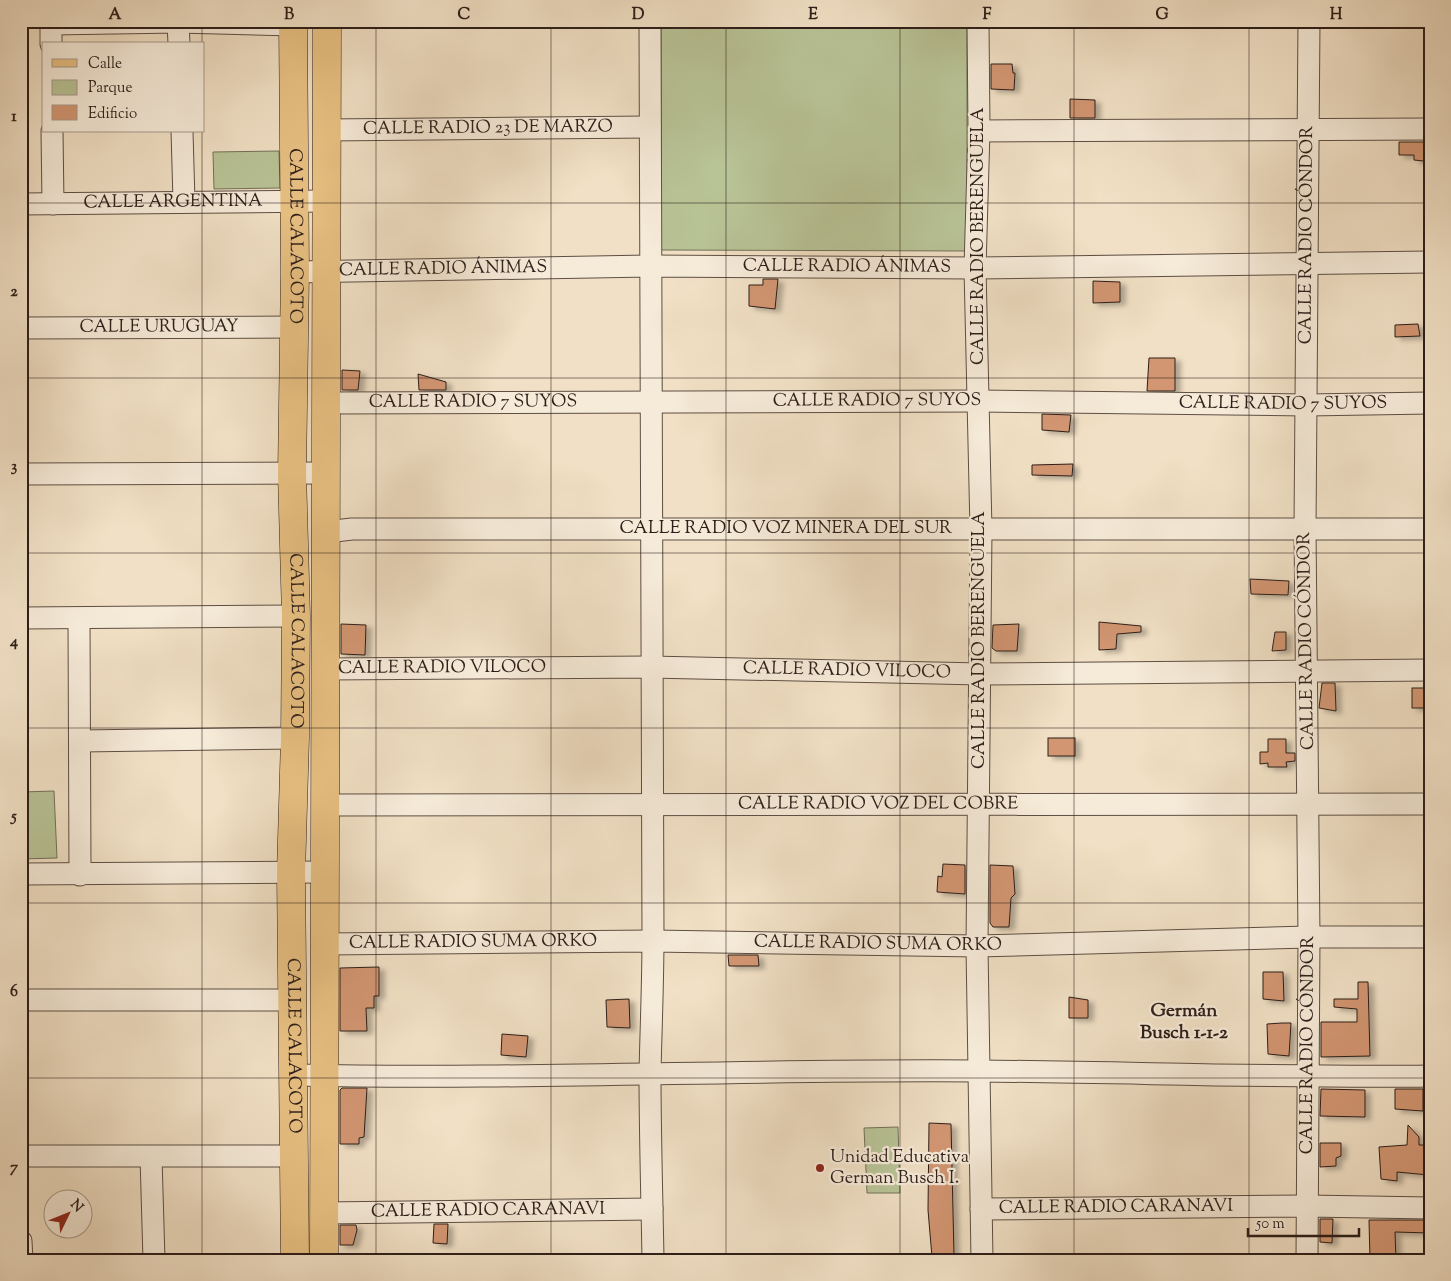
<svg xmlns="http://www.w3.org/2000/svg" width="1451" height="1281" font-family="'Sorts Mill Goudy',serif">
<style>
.green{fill:#b8c396;stroke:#727058}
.building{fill:#d29672;stroke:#2d1e19;filter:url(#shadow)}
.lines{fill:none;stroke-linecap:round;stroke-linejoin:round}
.minor-casing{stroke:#5e4e44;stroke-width:23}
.major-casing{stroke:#2d1e19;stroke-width:29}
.minor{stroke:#f6ebd9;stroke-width:21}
.major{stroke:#e8c082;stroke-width:28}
.grid{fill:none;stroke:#2d1e19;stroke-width:1;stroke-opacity:0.55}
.poi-dot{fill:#8f2418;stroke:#f6ebd9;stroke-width:2}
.labels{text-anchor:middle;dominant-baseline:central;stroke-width:4.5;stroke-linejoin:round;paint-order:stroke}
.street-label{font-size:18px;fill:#2d1e19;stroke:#f6ebd9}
.poi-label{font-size:18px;fill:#2d1e19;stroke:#f6ebd9;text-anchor:start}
.neighbourhood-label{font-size:19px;font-weight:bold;fill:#2d1e19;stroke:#f6ebd9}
.neatline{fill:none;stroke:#2d1e19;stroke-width:2}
.grid-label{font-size:16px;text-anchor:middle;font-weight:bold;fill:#2d1e19}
</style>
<defs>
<filter id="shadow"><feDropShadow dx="5.5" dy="3" stdDeviation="2.5" flood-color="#0004"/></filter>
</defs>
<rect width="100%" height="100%" fill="#f1e0c5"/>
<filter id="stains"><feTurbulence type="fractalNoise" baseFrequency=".004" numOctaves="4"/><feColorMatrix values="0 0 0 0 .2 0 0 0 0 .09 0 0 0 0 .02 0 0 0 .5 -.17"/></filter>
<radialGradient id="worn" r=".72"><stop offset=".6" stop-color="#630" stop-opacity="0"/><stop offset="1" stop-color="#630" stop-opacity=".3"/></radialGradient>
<g class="green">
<polygon points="661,21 967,21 967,251 661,250"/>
<polygon points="279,151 280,188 214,189 213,152"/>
<polygon points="54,791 57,858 21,859 21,792"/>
<polygon points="898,1127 900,1193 867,1193 864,1128"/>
</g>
<g class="building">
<polygon points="991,64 1012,64 1013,73 1015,73 1014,90 991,89"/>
<polygon points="1070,99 1095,100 1095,118 1070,118"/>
<polygon points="1399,142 1426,142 1424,161 1414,160 1414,155 1399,155"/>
<polygon points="763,279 778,279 775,309 749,306 749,285 763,285"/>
<polygon points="1093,281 1120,282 1120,302 1093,303"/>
<polygon points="1418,324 1420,336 1395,337 1395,325"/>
<polygon points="1149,358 1175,358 1175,391 1147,391"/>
<polygon points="342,370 360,371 358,390 342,390"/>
<polygon points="418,374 446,382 446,390 419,390"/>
<polygon points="1042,414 1071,415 1069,432 1042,430"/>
<polygon points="1073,464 1072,476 1032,475 1032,465"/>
<polygon points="1250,579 1289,581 1288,595 1251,594"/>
<polygon points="1099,622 1141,626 1141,632 1117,634 1116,649 1099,650"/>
<polygon points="341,624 366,625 365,655 341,654"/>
<polygon points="1019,624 1017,651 996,651 992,648 993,625"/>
<polygon points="1275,632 1286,632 1286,650 1272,651"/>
<polygon points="1322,683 1335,683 1336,711 1319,708"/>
<rect x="1412" y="688" width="18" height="20"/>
<rect x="1048" y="738" width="27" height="18"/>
<polygon points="1268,739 1286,739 1286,753 1295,753 1295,761 1286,762 1287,767 1268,767 1268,763 1260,764 1260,752 1268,752"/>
<polygon points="943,864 965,865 965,894 937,892 938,876 942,877"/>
<polygon points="990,865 1013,866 1015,894 1011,898 1009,927 993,927 990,923"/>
<polygon points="728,955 758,955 759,966 729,966"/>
<polygon points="379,967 379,996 374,996 374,1008 366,1008 367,1031 340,1031 340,968"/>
<polygon points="1263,972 1283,972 1284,1001 1263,999"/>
<polygon points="1358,982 1368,982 1370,1056 1321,1057 1321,1022 1357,1022 1357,1009 1334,1007 1334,999 1358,999"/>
<polygon points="1069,997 1088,1000 1088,1018 1069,1018"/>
<polygon points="629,999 630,1028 607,1027 606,1000"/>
<polygon points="1282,1023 1291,1023 1289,1056 1268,1054 1267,1024"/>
<polygon points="502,1034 528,1036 526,1057 501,1055"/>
<polygon points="342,1088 367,1088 364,1137 359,1138 359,1144 340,1144 340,1090"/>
<polygon points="1321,1089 1365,1090 1365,1117 1320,1116"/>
<polygon points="1395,1089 1423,1089 1423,1111 1395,1109"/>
<polygon points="929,1123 951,1124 954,1256 932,1257 928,1210"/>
<polygon points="1408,1125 1419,1137 1419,1145 1430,1145 1429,1175 1397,1172 1397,1181 1381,1179 1379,1147 1407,1145"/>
<polygon points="1320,1143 1341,1143 1341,1156 1336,1158 1336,1166 1320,1167"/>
<polygon points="1320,1219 1333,1219 1332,1243 1320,1242"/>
<polygon points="1369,1220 1430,1220 1430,1233 1395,1232 1396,1260 1370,1260"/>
<polygon points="434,1224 448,1224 447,1244 433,1243"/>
<polygon points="340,1225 356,1225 357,1230 353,1245 340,1245"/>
</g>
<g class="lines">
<defs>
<g id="minor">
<polyline points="51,21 51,44"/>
<path d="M650,21C651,326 652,631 653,936C653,982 651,1027 650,1073C650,1135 652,1198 653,1260"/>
<polyline points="978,21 979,131 975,268 981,530 977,946 982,1260"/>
<polyline points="178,22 179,44"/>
<polyline points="51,24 178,22 293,25"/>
<path id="s1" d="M327,130L650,127"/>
<polyline points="52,131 53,204"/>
<polyline points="182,131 184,202"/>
<polyline points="979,131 1430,129"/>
<path id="s2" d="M21,204L327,201"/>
<path id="s3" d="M295,272L649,266L975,268L1430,262"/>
<path id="s4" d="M21,328L295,327"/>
<path id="s5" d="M325,403L980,401L1307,405L1430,403"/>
<polyline points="21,474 326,473"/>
<path id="s6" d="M326,532L352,529H1430"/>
<polyline points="21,618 296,616"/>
<polyline points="79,619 80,875"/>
<path id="s7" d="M326,669L650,667L981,674L1430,670"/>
<polyline points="80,741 295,738"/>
<path id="s8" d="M327,805L1430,804"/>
<polyline points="21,874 324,872"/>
<path id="s9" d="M324,944L653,941L977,946L1309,937H1430"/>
<polyline points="21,1000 294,1000"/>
<path d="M295,1075C523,1080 751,1069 979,1071C1129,1072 1279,1078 1430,1076"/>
<polyline points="21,1156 295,1156"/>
<polyline points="151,1157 154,1260"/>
<path id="s10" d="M981,1209L1307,1206L1430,1208"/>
<path id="s11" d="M324,1213L652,1209"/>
<polyline points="21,1241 22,1260"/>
<path id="s12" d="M1307,1260L1309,937L1305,528L1309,21"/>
</g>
<g id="major">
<path id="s13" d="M293,21L295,272L292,473L296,616L295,738L291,873L295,1260"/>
<polyline points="324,1260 327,21"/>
</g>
</defs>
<use href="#minor" class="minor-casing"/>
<use href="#major" class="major-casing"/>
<use href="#minor" class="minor"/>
<use href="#major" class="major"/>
</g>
<path class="grid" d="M202,21V44M376,21V1260M551,21V1260M726,21V1260M900,21V1260M1074,21V1260M1249,21V1260M202,131V1260M21,203H1430M21,378H1430M21,553H1430M21,728H1430M21,903H1430M21,1078H1430"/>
<circle class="poi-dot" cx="820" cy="1168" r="5"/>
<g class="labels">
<g class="street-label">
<text stroke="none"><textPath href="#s1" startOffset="161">CALLE RADIO 23 DE MARZO</textPath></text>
<text stroke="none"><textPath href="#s2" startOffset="152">CALLE ARGENTINA</textPath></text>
<text stroke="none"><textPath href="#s13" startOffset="215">CALLE CALACOTO</textPath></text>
<text transform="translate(979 236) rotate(-90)">CALLE RADIO BERENGUELA</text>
<text stroke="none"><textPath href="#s12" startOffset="1025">CALLE RADIO CÓNDOR</textPath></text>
<text stroke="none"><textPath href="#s3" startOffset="552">CALLE RADIO ÁNIMAS</textPath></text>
<text stroke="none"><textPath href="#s3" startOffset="148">CALLE RADIO ÁNIMAS</textPath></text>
<text stroke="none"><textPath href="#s4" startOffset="138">CALLE URUGUAY</textPath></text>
<text stroke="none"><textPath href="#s5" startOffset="552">CALLE RADIO 7 SUYOS</textPath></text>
<text stroke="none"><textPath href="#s5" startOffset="148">CALLE RADIO 7 SUYOS</textPath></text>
<text stroke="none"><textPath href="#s5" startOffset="958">CALLE RADIO 7 SUYOS</textPath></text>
<text stroke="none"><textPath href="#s6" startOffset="460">CALLE RADIO VOZ MINERA DEL SUR</textPath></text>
<text transform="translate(980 640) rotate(-90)">CALLE RADIO BERENGUELA</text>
<text stroke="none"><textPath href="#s13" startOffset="620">CALLE CALACOTO</textPath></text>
<text transform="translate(1307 641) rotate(-91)">CALLE RADIO CÓNDOR</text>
<text stroke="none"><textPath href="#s7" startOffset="116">CALLE RADIO VILOCO</textPath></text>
<text stroke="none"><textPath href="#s7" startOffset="521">CALLE RADIO VILOCO</textPath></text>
<text stroke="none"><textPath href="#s8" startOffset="551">CALLE RADIO VOZ DEL COBRE</textPath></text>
<text stroke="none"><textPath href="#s9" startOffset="149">CALLE RADIO SUMA ORKO</textPath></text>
<text stroke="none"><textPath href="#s9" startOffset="554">CALLE RADIO SUMA ORKO</textPath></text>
<text stroke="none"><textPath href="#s13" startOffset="1025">CALLE CALACOTO</textPath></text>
<text stroke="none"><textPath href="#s12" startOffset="215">CALLE RADIO CÓNDOR</textPath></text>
<text stroke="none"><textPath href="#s10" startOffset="135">CALLE RADIO CARANAVI</textPath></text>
<text stroke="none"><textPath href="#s11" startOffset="164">CALLE RADIO CARANAVI</textPath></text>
</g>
<g class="poi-label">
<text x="830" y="1158">Unidad Educativa<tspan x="830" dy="21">German Busch I.</tspan></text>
</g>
<g class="neighbourhood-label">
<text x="1184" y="1011">Germán<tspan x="1184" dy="22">Busch 1-1-2</tspan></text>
</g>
</g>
<rect width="1451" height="1281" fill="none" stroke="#f1e0c5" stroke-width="55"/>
<rect x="42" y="42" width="162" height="90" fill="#f6ebd9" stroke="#a6998c"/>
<rect x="52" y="59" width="25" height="8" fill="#e8c082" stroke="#a6998c"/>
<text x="88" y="68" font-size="15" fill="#2d1e19">Calle</text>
<rect x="52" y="80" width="25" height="15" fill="#b8c396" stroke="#a6998c"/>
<text x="88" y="92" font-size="15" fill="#2d1e19">Parque</text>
<rect x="52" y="105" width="25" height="15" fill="#d29672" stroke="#a6998c"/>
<text x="88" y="118" font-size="15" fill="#2d1e19">Edificio</text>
<g transform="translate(68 1214) rotate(47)"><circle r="24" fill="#f6ebd9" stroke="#a6998c"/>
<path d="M0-4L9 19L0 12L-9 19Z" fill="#8f2418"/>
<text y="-8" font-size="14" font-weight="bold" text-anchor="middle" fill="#2d1e19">N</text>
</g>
<path d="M1248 1228v8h111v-8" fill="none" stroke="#2d1e19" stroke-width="2.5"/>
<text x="1256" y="1228" font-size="15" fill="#2d1e19" stroke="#f6ebd9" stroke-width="4" paint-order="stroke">50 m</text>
<rect x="28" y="28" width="1396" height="1226" class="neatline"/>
<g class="grid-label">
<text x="115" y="19">A</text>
<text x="289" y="19">B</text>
<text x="464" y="19">C</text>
<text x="638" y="19">D</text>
<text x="813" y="19">E</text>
<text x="987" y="19">F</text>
<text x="1162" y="19">G</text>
<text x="1336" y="19">H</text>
<text x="14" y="121">1</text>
<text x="14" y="296">2</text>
<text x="14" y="471">3</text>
<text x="14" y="646">4</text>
<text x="14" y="821">5</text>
<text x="14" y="996">6</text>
<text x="14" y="1172">7</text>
</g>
<rect width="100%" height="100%" filter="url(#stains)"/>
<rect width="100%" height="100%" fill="url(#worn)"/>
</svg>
